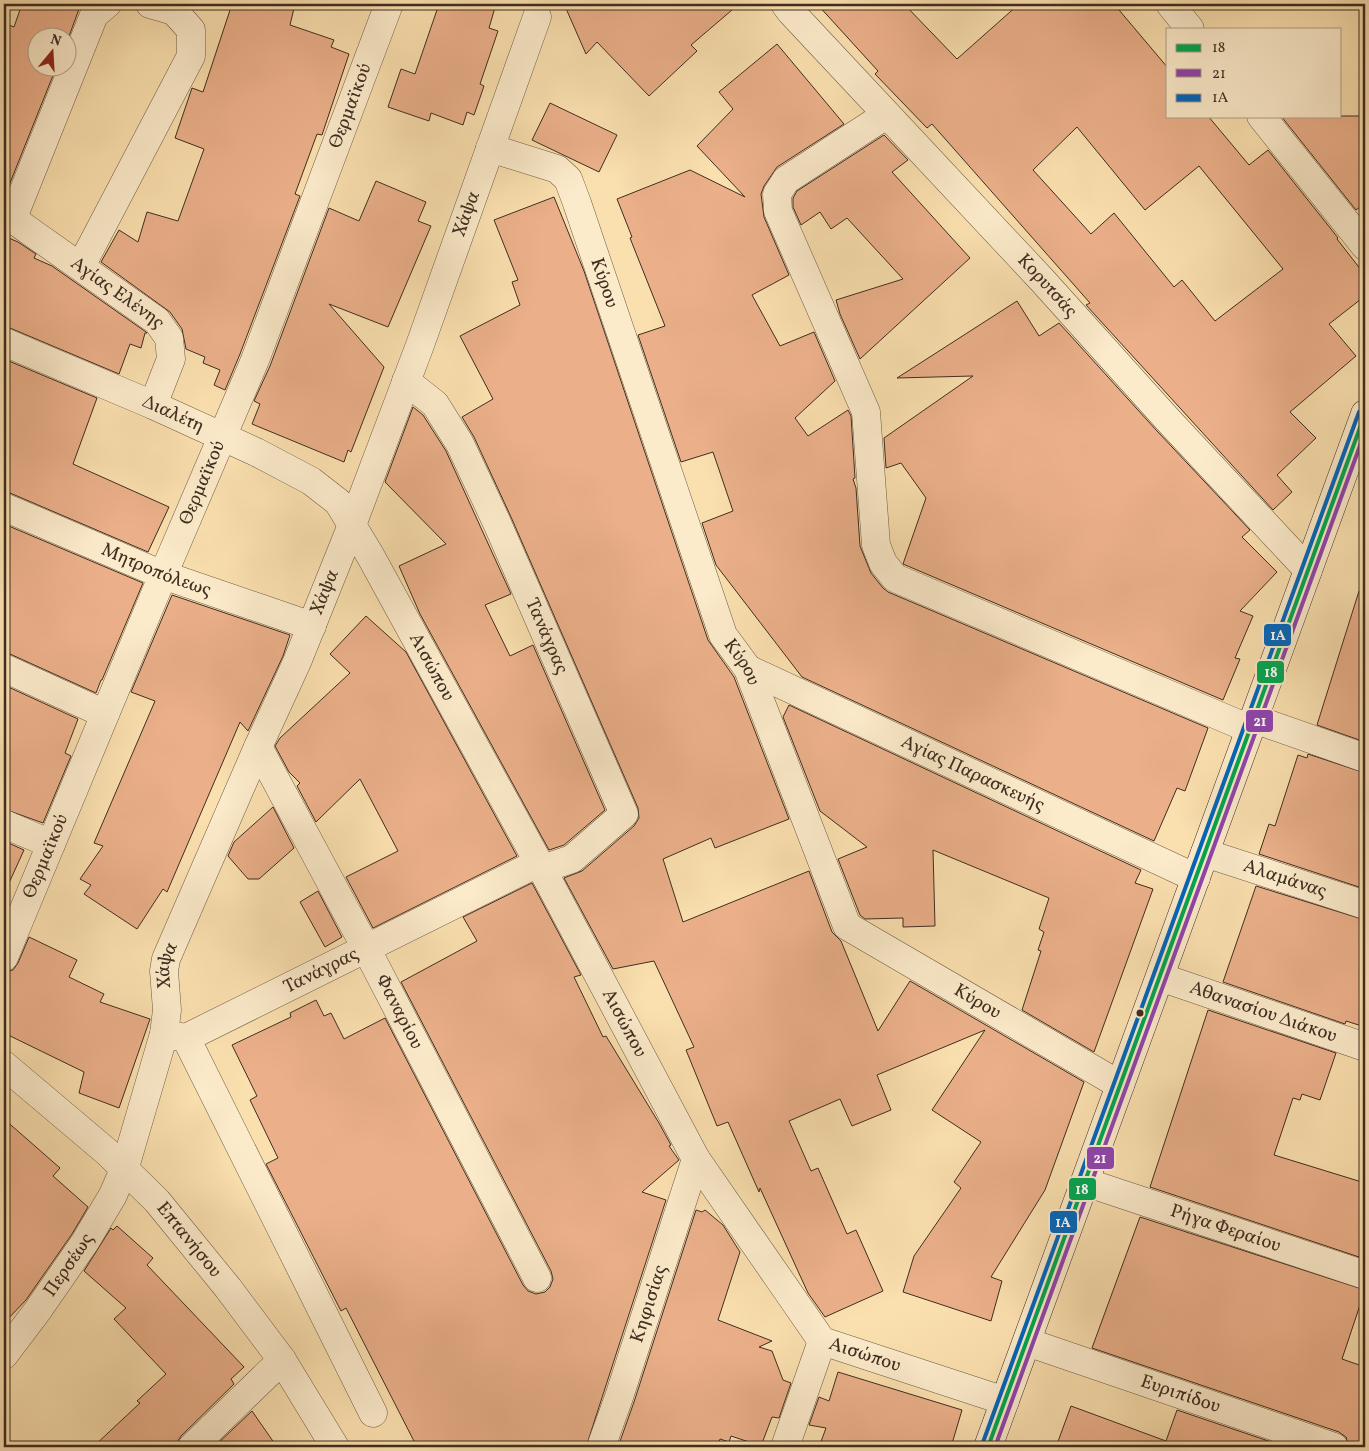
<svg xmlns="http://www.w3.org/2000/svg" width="1369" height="1451" font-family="Vollkorn,serif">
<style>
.building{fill:#ebb08a;stroke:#3f2d21;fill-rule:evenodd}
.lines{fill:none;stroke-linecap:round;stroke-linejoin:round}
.street-casing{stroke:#6e5a44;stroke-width:29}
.secondary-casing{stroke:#3f2d21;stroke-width:29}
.street{stroke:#fcebcb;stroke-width:28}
.secondary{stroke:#fcebcb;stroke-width:28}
.bus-1-casing{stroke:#fcebcb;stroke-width:8}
.bus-2-casing{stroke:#fcebcb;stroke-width:8}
.bus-3-casing{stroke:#fcebcb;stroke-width:8}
.bus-1{stroke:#00a651;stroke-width:4}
.bus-2{stroke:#8e44ad;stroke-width:4}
.bus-3{stroke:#0065bd;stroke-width:4}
.bus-dot{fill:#3f2d21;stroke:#fcebcb;stroke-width:2}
.labels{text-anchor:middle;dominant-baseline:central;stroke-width:4;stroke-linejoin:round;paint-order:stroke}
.street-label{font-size:19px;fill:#3f2d21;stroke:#fcebcb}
.line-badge{stroke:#fcebcb;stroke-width:2}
.badge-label{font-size:14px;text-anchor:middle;font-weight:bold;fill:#fff}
</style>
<rect width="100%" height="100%" fill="#fbe0af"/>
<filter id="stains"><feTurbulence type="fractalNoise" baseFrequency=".004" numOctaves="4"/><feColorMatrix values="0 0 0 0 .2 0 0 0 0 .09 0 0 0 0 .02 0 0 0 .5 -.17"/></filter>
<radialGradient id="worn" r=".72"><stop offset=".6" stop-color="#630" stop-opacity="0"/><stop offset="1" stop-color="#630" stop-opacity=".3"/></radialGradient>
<g class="building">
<polygon points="22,4 83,4 79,9 68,39 68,38 38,38 38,68 56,68 4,198 4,23 14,27"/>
<polygon points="232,4 295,4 290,25 334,40 331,47 349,54 322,135 317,134 295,194 300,196 240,354 225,390 214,385 220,370 203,363 205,357 186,349 182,329 170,312 101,262 119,230 138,242 147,212 178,221 204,149 175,138 192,88 203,92"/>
<polygon points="439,4 496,4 489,28 498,31 480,84 484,86 474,115 467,112 463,125 431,113 429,121 388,107 401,69 415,74"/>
<polygon points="564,4 739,4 691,45 697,51 649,96 597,42 586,54"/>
<path d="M817,4H904L957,59L1019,4H1114L1168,68V116H1208L1249,165L1268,150L1331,229L1338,238L1337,239L1365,275V296L1329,324L1356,356L1290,412L1316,438L1277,475L1292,492L1273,510L1086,305L1090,303L932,124L927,128L875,74L878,71ZM1077,127L1145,210L1199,166L1283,269L1215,321L1182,280L1174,287L1114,213L1091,234L1033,170Z"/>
<polygon points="777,44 844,124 777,167 764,186 761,194 764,217 789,275 752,295 780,346 814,332 835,381 795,418 808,436 848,410 851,416 855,478 853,479 856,488 860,546 871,573 883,588 888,592 1208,728 1185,791 1177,788 1154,841 802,677 716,565 702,523 733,511 713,452 681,462 638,335 665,326 630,238 632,237 617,199 690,170 745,197 697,146 733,109 719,92"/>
<polygon points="550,103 617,135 599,172 532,140"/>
<polygon points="1281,116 1365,116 1365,203 1356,210"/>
<polygon points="884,135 908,160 892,172 970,258 860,359 840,314 836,300 903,279 847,218 831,229 820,212 801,225 793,207 793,198 797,191"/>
<polygon points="376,181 426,202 418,221 431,226 388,327 329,304 384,367 351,452 348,450 344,462 252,424 260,404 254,401 270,366 329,208 359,221"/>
<polygon points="554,197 584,271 708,640 734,677 789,819 715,848 711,838 663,859 683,922 809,871 832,932 841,941 878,1031 910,981 1084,1082 1045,1190 991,1277 1002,1281 991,1321 903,1292 914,1256 961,1188 954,1182 981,1142 932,1110 985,1030 877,1075 891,1110 852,1126 840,1099 789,1121 811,1171 818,1168 847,1234 856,1230 883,1291 825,1317 808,1293 760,1188 759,1192 728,1122 717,1126 686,1050 694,1047 654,961 613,969 564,878 582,871 634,826 639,818 638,808 511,517 474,437 462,417 493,399 460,336 520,305 512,282 518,280 494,220"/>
<polygon points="4,236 18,242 36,254 34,258 52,266 146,332 147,333 145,333 141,348 130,344 119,374 10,328 4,327"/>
<polygon points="1017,301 1039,336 1059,323 1157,431 1250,530 1242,537 1277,572 1240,611 1253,616 1235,658 1240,659 1223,700 903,564 926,498 901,463 886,468 884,438 973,376 897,378"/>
<polygon points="4,359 97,398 73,464 169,507 148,552 10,493 4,492"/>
<polygon points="413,407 423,415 446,451 511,594 485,605 510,656 533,645 605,810 564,845 549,850 420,614 399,566 446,544 385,482"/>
<polygon points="4,524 143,583 102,680 101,680 96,693 10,654 4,653"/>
<polygon points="1359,591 1365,592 1365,742 1317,725"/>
<polygon points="172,595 290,635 283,656 248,731 240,722 167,892 163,889 137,929 84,894 91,885 80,879 103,846 94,843 155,701 131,692"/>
<polygon points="366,616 406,652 517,856 373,928 346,877 398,851 360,779 316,822 297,786 300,783 289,772 275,746 280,738 350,673 330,654"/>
<polygon points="4,685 78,719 65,753 71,756 43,823 4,809"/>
<polygon points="789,705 1141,870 1135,883 1153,889 1094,1052 1022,1010 1041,951 1038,950 1044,932 1039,929 1049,898 933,850 935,926 903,927 903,918 865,919 860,915 838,859 867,847 820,811 783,717"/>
<polygon points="1308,754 1365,773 1365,889 1259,854 1269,824 1275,826 1298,755 1307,758"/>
<polygon points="273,807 294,848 259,879 248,879 228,856 234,842"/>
<polygon points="4,841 24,850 4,894"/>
<polygon points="532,883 581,975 574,977 603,1037 606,1036 659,1123 671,1145 669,1146 679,1160 642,1192 666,1200 586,1447 417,1447 346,1308 341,1311 266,1164 278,1158 250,1100 257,1096 232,1045 291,1017 290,1013 316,1000 324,1016 331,1013 344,1039 385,1018 523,1285 528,1291 536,1294 545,1292 550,1287 553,1279 551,1271 401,982 477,941 463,917"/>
<polygon points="1256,886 1365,920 1365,1027 1346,1021 1345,1024 1223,982"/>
<polygon points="318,891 342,937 325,947 300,902"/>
<polygon points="29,937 77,960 69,977 104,994 100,1002 150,1019 119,1108 79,1093 84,1072 4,1033 4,972 13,970 18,963"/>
<polygon points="1208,1010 1336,1053 1320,1100 1302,1094 1300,1100 1293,1098 1274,1155 1365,1183 1365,1259 1150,1187"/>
<polygon points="4,1119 60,1168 53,1176 88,1207 72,1234 26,1300 4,1323"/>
<polygon points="696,1210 702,1212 705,1210 723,1225 740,1252 718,1320 772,1341 759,1347 772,1351 783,1380 791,1383 779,1418 772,1417 761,1446 731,1436 729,1442 720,1439 717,1447 618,1447 634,1402"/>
<polygon points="1140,1217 1365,1290 1342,1359 1365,1367 1365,1447 1349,1447 1346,1437 1339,1432 1092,1348"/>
<polygon points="117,1226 153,1258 147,1265 244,1367 231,1379 234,1384 181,1436 174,1447 93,1447 140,1403 137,1401 166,1374 114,1319 126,1308 84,1271 111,1228 113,1230"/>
<polygon points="838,1372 962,1410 951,1447 819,1447 826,1428 809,1425 819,1397 829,1401"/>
<polygon points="1071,1406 1166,1441 1177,1410 1286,1447 1056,1447"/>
<polygon points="252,1411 277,1447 214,1447"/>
</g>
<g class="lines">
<defs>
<g id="street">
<path id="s1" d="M785,4L791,12L1042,280L1168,420L1308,570"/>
<polyline points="1170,4 1190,29"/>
<polyline points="886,115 786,180 777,194 778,211 866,412 876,545 883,563 895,578 1250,729"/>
<polyline points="1261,116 1365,246"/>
<path id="s2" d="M490,148L557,169L568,179L577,203L723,635L748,669L847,926L1120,1085"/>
<path id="s3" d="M4,213L157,321L169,338L171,359L153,405"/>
<polyline points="12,220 94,15 107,4"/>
<polyline points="81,266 191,56 191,30 174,11 150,4"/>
<path id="s4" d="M4,342L153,405L256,452L311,481L338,502L370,555L542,869L696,1159L822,1341L1005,1401"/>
<path id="s5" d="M406,381L435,404L460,444L497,523L624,814L572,859L542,869"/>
<path id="s6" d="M4,507L163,575L312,626"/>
<polyline points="4,668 105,714"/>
<path id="s7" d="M748,669L1196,878"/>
<polyline points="1254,719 1365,758"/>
<path id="s8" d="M258,747L366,948L537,1278"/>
<polyline points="4,824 51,844"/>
<path id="s9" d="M1205,853L1365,905"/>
<path id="s10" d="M4,957L163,575L255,360L389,4"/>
<path id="s11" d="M1160,977L1365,1047"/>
<polyline points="164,1034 186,1038 373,1413"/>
<path id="s12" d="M186,1038L538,863"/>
<path id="s13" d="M4,1065L107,1152L157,1201L228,1288L282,1360L335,1447"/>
<path id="s14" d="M1085,1182L1365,1275"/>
<path id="s15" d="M1027,1342L1334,1447"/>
<path id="s16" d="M4,1355L38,1310L85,1242L113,1195L125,1167L164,1034L167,1010L164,971L166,959L258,747L297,662L352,525L420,345L537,17"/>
<polyline points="192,1447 282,1360"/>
<path id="s17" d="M601,1447L619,1397L696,1159"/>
<polyline points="785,1447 822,1341"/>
</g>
<polyline id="secondary" points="988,1447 1365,414"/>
</defs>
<use href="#street" class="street-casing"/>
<use href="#secondary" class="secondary-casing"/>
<use href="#street" class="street"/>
<use href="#secondary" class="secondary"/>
<defs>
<polyline id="bus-1" points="988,1447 1365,414"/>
<polyline id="bus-2" points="995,1447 1365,432"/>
<polyline id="bus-3" points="982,1445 1359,412"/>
</defs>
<use href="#bus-1" class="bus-1-casing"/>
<use href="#bus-2" class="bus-2-casing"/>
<use href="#bus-3" class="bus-3-casing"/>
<use href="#bus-1" class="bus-1"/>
<use href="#bus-2" class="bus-2"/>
<use href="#bus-3" class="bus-3"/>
</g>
<circle class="bus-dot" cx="1140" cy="1013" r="4.5"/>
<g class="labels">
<g class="street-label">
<text stroke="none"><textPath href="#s10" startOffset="919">Θερμαϊκού</textPath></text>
<text stroke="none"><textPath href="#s16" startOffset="1242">Χάψα</textPath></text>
<text stroke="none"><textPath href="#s2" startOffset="195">Κύρου</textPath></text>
<text stroke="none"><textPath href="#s1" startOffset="385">Κορυτσάς</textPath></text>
<text stroke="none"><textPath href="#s3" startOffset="139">Αγίας Ελένης</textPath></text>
<text stroke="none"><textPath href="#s4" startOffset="184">Διαλέτη</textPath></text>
<text stroke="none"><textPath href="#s10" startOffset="514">Θερμαϊκού</textPath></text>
<text stroke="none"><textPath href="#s6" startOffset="165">Μητροπόλεως</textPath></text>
<text stroke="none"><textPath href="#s16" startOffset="838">Χάψα</textPath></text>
<text stroke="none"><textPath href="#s5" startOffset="295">Τανάγρας</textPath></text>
<text stroke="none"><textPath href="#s2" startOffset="600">Κύρου</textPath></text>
<text stroke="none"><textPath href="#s4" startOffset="561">Αισώπου</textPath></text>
<text stroke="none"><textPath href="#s7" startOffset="248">Αγίας Παρασκευής</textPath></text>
<text stroke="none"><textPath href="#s10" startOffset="109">Θερμαϊκού</textPath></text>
<text stroke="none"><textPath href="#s9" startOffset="84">Αλαμάνας</textPath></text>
<text stroke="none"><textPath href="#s16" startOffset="432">Χάψα</textPath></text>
<text stroke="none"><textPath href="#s12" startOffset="151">Τανάγρας</textPath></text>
<text stroke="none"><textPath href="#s2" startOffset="1035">Κύρου</textPath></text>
<text stroke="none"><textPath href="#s8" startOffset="300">Φαναρίου</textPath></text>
<text stroke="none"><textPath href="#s11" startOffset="109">Αθανασίου Διάκου</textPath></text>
<text stroke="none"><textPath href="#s4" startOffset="966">Αισώπου</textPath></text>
<text stroke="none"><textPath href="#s14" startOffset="148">Ρήγα Φεραίου</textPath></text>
<text stroke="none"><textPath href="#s13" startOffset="255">Επτανήσου</textPath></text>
<text stroke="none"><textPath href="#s16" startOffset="111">Περσέως</textPath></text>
<text stroke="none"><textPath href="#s17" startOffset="151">Κηφισίας</textPath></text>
<text stroke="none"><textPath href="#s4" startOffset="1386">Αισώπου</textPath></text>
<text stroke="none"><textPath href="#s15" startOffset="162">Ευριπίδου</textPath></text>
</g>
</g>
<g class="line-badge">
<rect x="1263" y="623" width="29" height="24" rx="5" fill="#0065bd"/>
<rect x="1256" y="660" width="29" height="24" rx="5" fill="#00a651"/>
<rect x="1245" y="709" width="29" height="24" rx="5" fill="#8e44ad"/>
<rect x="1086" y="1146" width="29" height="24" rx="5" fill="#8e44ad"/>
<rect x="1068" y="1177" width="29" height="24" rx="5" fill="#00a651"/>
<rect x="1049" y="1210" width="29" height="24" rx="5" fill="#0065bd"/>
</g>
<g class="badge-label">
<text x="1278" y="640">1Α</text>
<text x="1271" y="677">18</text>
<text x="1260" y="726">21</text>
<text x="1100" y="1163">21</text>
<text x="1082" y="1194">18</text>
<text x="1063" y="1227">1Α</text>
</g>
<rect width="1369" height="1451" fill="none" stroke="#fbe0af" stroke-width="20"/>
<rect x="5" y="5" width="1359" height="1441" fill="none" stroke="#3f2d21" stroke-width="2.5"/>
<rect x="10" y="10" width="1349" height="1431" fill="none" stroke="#3f2d21"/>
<rect x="1166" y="28" width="175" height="90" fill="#fcebcb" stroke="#b09f87"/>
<rect x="1176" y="44" width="25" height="8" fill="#00a651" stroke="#b09f87"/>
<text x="1212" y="52" font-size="15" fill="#3f2d21">18</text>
<rect x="1176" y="69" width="25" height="8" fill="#8e44ad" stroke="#b09f87"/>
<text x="1212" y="78" font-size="15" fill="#3f2d21">21</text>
<rect x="1176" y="94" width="25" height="8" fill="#0065bd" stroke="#b09f87"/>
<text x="1212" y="102" font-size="15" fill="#3f2d21">1Α</text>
<g transform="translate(52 52) rotate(18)"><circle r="24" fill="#fcebcb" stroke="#b09f87"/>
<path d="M0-4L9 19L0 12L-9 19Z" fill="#8f2418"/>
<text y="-8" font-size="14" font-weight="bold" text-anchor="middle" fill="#3f2d21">N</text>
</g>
<rect width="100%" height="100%" filter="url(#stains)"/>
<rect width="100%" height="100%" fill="url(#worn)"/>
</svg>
